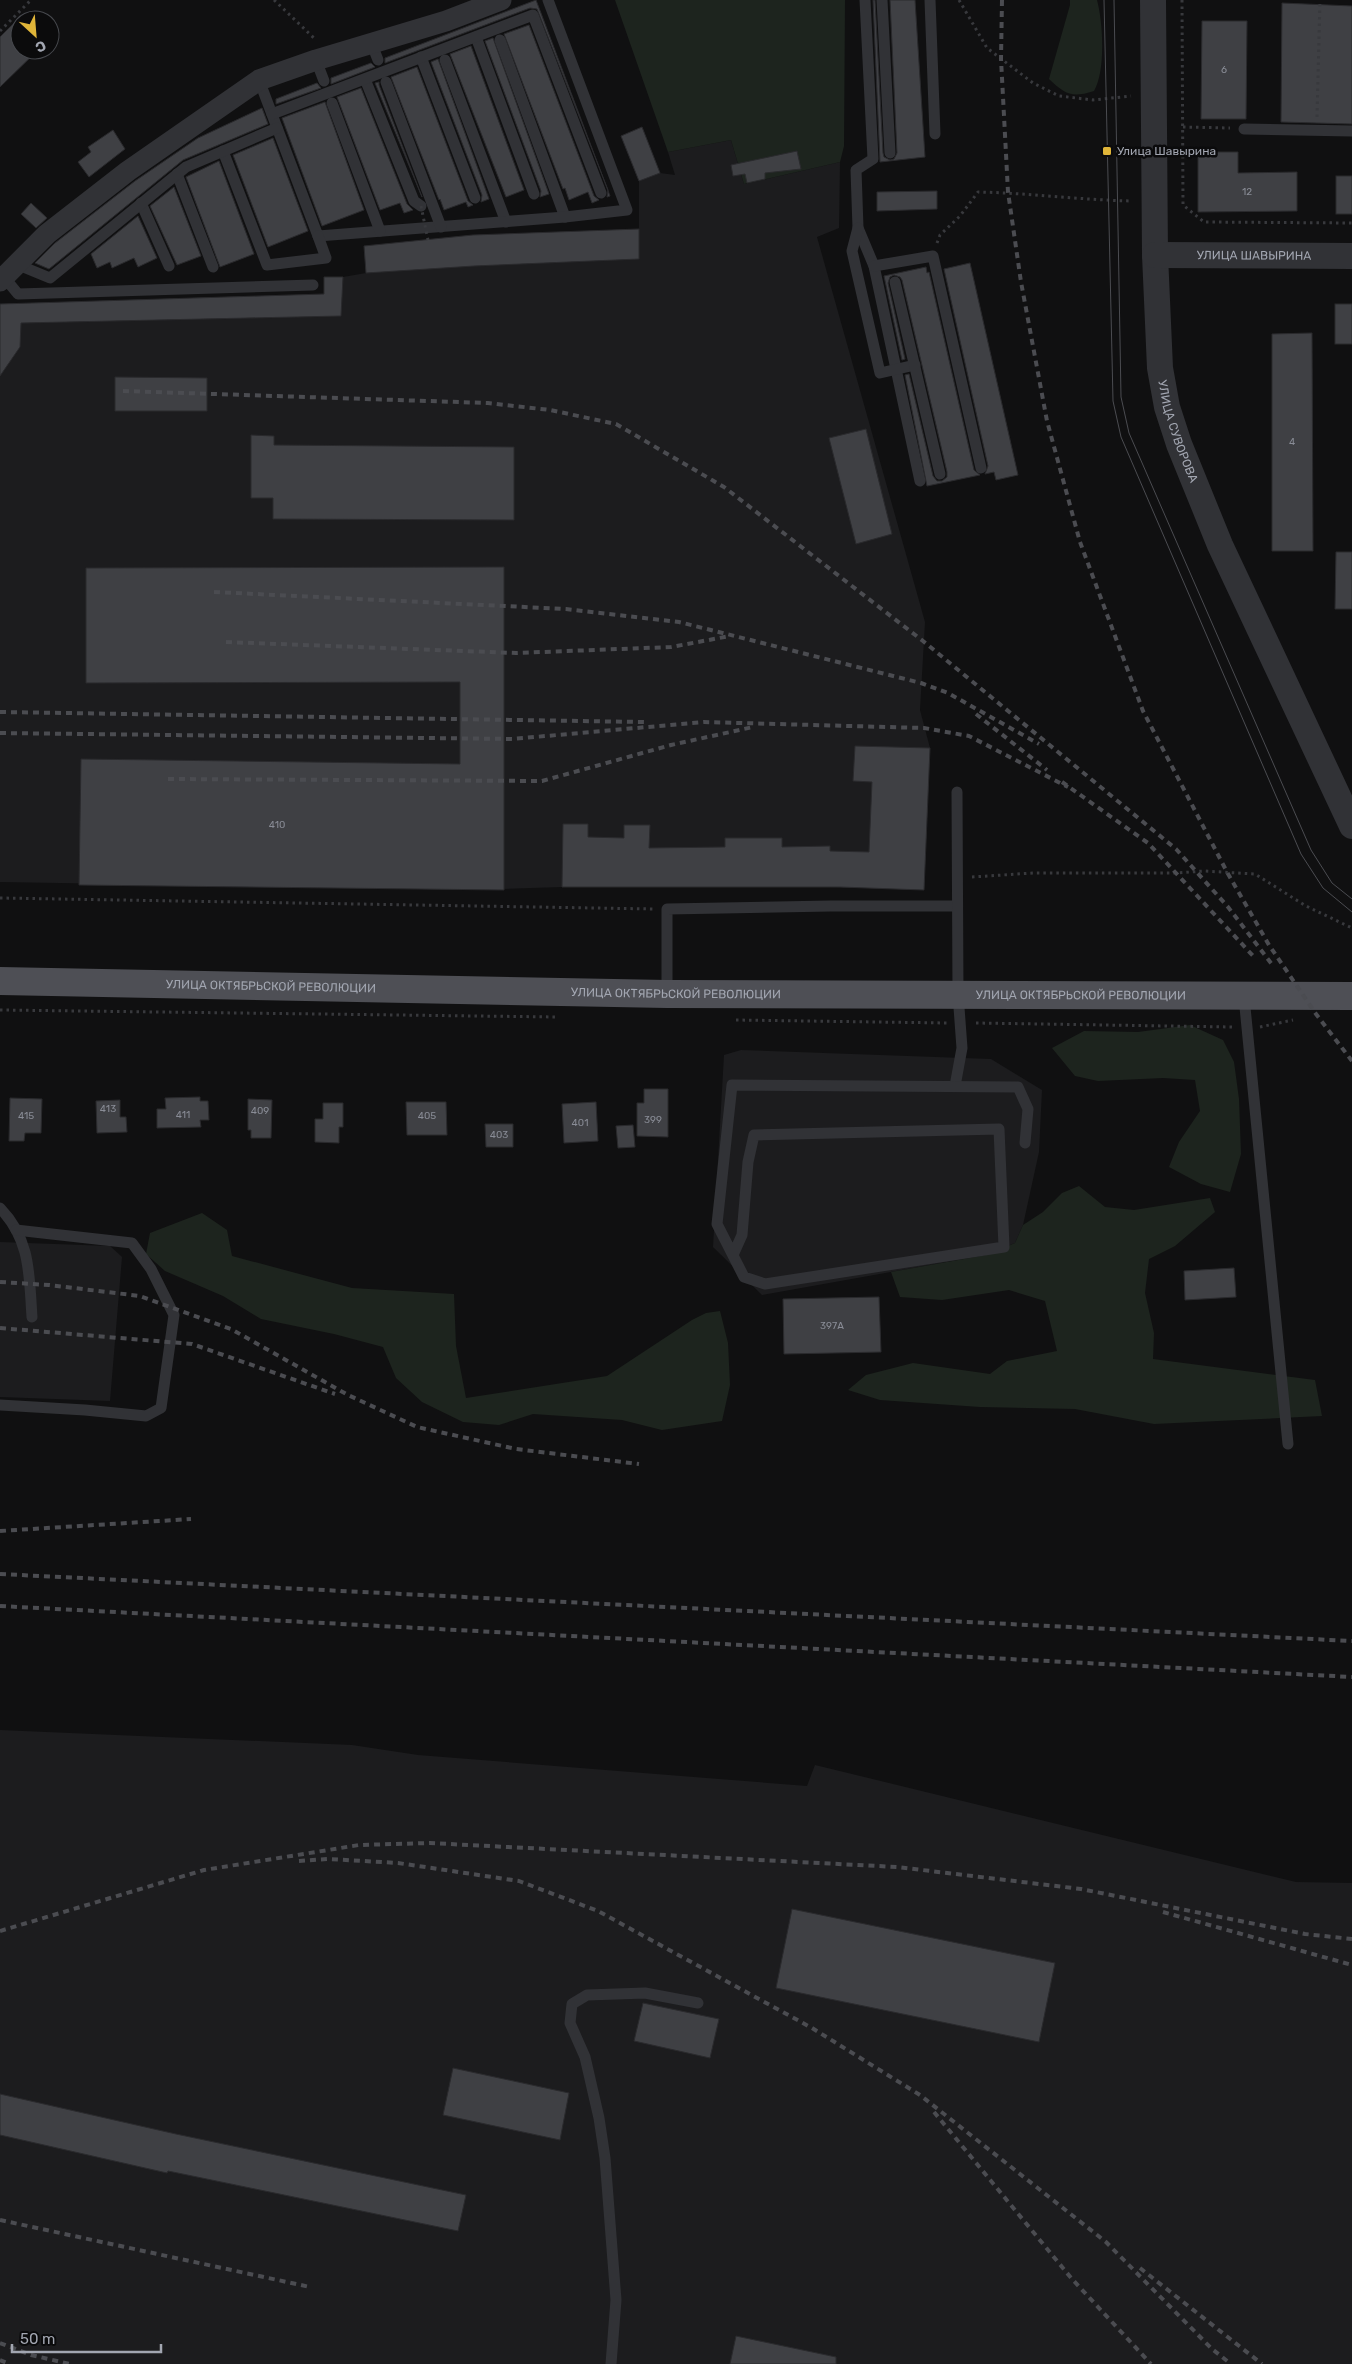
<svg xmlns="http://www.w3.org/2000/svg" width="1352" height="2364" font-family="Rubik,sans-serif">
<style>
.built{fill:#1c1c1e}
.green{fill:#1d241e}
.building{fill:#3f4044;stroke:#2a2a2d}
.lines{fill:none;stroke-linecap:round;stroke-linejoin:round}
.path{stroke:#38393d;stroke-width:3;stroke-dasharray:2.5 4;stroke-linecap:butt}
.service{stroke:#313236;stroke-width:11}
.minor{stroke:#313236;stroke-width:21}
.tertiary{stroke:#313236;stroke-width:26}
.primary{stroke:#4e4f55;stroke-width:28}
.tram{stroke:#4b4c51;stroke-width:1}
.rail{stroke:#4b4c51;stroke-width:4;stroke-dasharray:6 5;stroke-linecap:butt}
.path-bridge{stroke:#38393d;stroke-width:3;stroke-dasharray:2.5 4;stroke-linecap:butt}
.poi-dot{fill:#e0b539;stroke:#0b0b0c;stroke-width:2}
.labels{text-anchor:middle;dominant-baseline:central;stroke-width:5;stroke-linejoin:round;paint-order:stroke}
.number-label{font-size:10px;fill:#898c96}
.poi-label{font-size:12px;fill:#a2a6b1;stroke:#0b0b0c;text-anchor:start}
.street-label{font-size:12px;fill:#a2a6b1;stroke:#0b0b0c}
</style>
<rect width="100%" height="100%" fill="#101011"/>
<g class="built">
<polygon points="731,140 744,184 840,162 839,228 817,237 925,622 920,710 930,748 924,890 830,887 562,887 473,890 0,882 0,376 20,347 21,323 341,316 343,277 366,273 474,266 639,259 639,181 660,173 675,175 668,152"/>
<polygon points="741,1050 991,1059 1042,1090 1039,1152 1023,1225 1015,1243 986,1255 762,1295 713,1247 724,1055"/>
<polygon points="0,1242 110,1246 122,1257 110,1401 0,1397"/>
<polygon points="0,1730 352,1745 418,1755 807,1786 815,1765 1296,1882 1352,1883 1352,2364 0,2364"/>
</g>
<g class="green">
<polygon points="615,0 845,0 844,146 840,162 744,184 731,140 668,152"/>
<path d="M1070,0H1097C1103,22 1106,71 1094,91C1072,98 1066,95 1049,79L1070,5Z"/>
<polygon points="1190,1025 1223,1040 1234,1062 1239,1099 1241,1154 1230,1192 1201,1184 1169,1167 1179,1142 1200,1111 1195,1080 1163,1078 1098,1081 1075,1076 1052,1048 1084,1031 1138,1032"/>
<polygon points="1079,1186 1105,1207 1134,1210 1210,1198 1215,1212 1175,1246 1149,1259 1145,1293 1154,1333 1153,1359 1315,1380 1322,1416 1154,1424 1075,1409 980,1407 880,1400 848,1390 866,1375 913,1363 990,1374 1007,1361 1057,1351 1045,1301 1009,1290 942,1300 900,1297 891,1272 986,1255 1015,1243 1023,1225 1043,1212 1062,1193"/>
<polygon points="202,1213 227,1230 232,1256 352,1288 454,1294 456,1346 466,1398 607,1376 692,1320 706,1313 720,1311 728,1343 730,1385 722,1421 662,1430 622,1420 533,1414 499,1425 463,1422 422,1402 396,1378 383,1347 334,1334 261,1319 223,1296 165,1271 146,1254 150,1233"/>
</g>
<g class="building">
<polygon points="536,0 610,196 607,197 608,190 537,9 530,8 385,63 385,58"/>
<polygon points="873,0 875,0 883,153 884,157 890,160 894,159 897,153 890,0 915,0 925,157 880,162"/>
<polygon points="1282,3 1352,6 1352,124 1281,122"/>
<polygon points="20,17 20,50 38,50 0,87 0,37"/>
<polygon points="1202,21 1247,21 1246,119 1201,119"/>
<polygon points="529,25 594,196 599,200 592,203 588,192 569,200 565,188 563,189 504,34"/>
<polygon points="493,38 549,194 540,197 541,191 485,41"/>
<polygon points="471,46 524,190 506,197 450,54"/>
<polygon points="438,59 489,199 481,202 482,195 431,62"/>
<polygon points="371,63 375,67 331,84 331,78"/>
<polygon points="417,67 468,201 473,205 468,207 466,202 444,210 440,199 439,200 391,77"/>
<polygon points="379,82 379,85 422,197 375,83"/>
<polygon points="317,83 321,88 276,104 276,99"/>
<polygon points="361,88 407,204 413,210 404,213 400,203 380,210 337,97"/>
<polygon points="325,102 364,210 322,226 282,118"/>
<polygon points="262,108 268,124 183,160 49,269 35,263 55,243 135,181 198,138"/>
<polygon points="642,127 660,173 639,181 621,136"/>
<polygon points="113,130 125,149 89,177 78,162 91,152 88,147"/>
<polygon points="273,138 308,231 268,247 233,155"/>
<polygon points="797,151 801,169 765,173 765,179 747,183 745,174 733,176 731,165"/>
<polygon points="1198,152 1238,152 1238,173 1297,172 1297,211 1198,212"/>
<polygon points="219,161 254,254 220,267 186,177"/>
<rect x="1336" y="176" width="16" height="38"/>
<polygon points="174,187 201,256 177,265 150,206"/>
<polygon points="937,191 937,209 877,211 877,192"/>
<polygon points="31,203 47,218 36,228 21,214"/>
<polygon points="138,216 157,258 138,267 134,258 112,268 110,262 97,268 91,254"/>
<polygon points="639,229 639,259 474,266 366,273 364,246 473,235"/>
<polygon points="970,263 1018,475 996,480 994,472 985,474 988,466 944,269"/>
<polygon points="926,267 927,273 929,272 974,470 980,475 927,486 905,375 909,374 933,476 937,481 942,481 947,477 947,472 902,280 900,277 894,275 890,277 888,283 905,359 902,360 884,276"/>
<polygon points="324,277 343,277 341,316 21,323 20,347 0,376 0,304 324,294"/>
<rect x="1335" y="304" width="17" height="40"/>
<polygon points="1312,333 1313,551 1272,551 1272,334"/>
<polygon points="115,377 207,378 207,411 115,411"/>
<polygon points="866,429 892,534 856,544 829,438"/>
<polygon points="251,435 274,436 274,445 514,447 514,520 273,519 273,498 251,498"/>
<polygon points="1336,552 1352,552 1352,609 1335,609"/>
<polygon points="504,567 504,890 79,885 81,759 460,764 460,682 86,683 86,568"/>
<polygon points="855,746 930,748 924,890 840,887 562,887 563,824 588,824 588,837 624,838 624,825 650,825 649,848 725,847 725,838 782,838 782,847 830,846 830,851 869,852 872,782 853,781"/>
<polygon points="644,1089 668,1089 668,1137 637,1136 637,1103 644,1103"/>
<polygon points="200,1097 200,1101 208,1101 209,1120 200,1120 201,1127 157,1128 157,1109 166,1109 165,1098"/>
<polygon points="10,1098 42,1099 41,1133 25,1133 24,1141 9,1141"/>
<polygon points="248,1099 272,1100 271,1138 251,1138 251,1130 248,1130"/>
<polygon points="120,1100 120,1117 126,1117 127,1132 97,1133 96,1101"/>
<polygon points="406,1102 446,1102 447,1135 407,1135"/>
<polygon points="596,1102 598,1141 564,1143 562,1104"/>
<polygon points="323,1103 343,1103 343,1127 339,1127 339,1143 315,1142 315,1119 323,1119"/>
<polygon points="485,1124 513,1124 513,1147 486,1147"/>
<polygon points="633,1125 635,1147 618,1148 616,1126"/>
<polygon points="1234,1268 1236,1297 1185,1300 1184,1271"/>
<polygon points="879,1297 881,1352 784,1354 783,1299"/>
<polygon points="792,1909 1055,1963 1039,2042 776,1988"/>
<polygon points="643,2003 719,2019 710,2058 634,2041"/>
<polygon points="453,2068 569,2093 560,2140 443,2115"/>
<polygon points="0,2094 176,2134 466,2195 458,2231 168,2171 167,2173 0,2135"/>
<polygon points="736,2336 836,2357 836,2364 730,2364"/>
</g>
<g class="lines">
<g class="path">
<polyline points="274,0 315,39"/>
<polyline points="959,0 987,48 1033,83 1059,96 1093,100 1131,96"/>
<polyline points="1182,0 1183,205 1204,222 1352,223"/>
<polyline points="0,31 31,0"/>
<polyline points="1317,117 1320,0"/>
<polyline points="1183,127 1230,128"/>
<path d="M937,243L940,235L960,216L978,192C1029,193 1081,200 1132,201"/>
<polyline points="972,877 1033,873 1177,873 1204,871 1255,874 1306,906 1352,928"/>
<polyline points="0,898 654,909"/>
<polyline points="0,1010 557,1017"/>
<polyline points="736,1020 947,1023"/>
<polyline points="976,1023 1232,1027"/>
<polyline points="1260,1027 1293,1020"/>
</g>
<g class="service">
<polyline points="865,0 873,159 856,170 858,228 874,266 920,481"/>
<polyline points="882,0 890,153"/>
<polyline points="930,0 935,134"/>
<polyline points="476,37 534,194"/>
<polyline points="500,40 565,217"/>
<polyline points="371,42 378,60"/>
<polyline points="421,57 475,198"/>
<polyline points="316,60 324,81"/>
<polyline points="445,60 506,222"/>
<polyline points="365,79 414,201 421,206"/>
<polyline points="259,80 318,236 565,217 627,210 548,0"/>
<polyline points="386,82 441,227"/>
<polyline points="332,103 380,231"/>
<polyline points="272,114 533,15 601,193"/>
<polyline points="1244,129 1352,131"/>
<polyline points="223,151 267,265 326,258 318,236"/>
<polyline points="177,174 213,267"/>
<polyline points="141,203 169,266"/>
<polyline points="858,228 852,251 880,373 915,365"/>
<polyline points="16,264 50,278 186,167 277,128"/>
<polyline points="874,266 933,256 981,468"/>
<polyline points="4,277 18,294 313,285"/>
<polyline points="895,282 940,474"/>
<polyline points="667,994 667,909 831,906 957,906"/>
<polyline points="1244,997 1288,1444"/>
<polyline points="955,1086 962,1048 958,994 957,792"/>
<path d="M0,1208C31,1240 29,1275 32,1317"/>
<polyline points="733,1255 742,1235 748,1162 754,1135 999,1129 1004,1247 765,1284 744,1277 717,1224 732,1085 1018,1087 1028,1109 1025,1143"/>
<polyline points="0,1405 85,1410 146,1416 161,1408 174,1315 151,1269 132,1243 16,1230"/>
<polyline points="611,2364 616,2300 605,2158 599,2118 585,2057 570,2023 572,2004 587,1995 645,1993 698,2003"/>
</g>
<polyline class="minor" points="0,281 47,234 128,171 259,80 316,60 446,21 501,0"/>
<g class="tertiary">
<path id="s1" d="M1153,0L1155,255L1160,368L1167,407L1179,444L1220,545L1352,826"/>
<path id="s2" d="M1155,255L1352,256"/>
</g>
<path class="primary" id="s3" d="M0,981L667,994L1352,996"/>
<g class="tram">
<polyline points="1104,0 1113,401 1121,437 1301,854 1323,888 1352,912"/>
<polyline points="1114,0 1121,397 1129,433 1311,850 1332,883 1352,899"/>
</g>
<g class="rail">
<polyline points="1002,0 1001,59 1008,192 1021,282 1047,421 1080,542 1143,711 1227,872 1269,945 1316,1014 1352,1061"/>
<polyline points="123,391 488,403 550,410 616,424 724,487 923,641 1176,849 1228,907 1274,967"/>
<polyline points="214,592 566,609 679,622 921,683 948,693 1039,744"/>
<polyline points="226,642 516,653 671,647 730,636"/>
<polyline points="0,712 645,722"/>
<polyline points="976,714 1047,770"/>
<polyline points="0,733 512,739 704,722 924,728 969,736 1068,787"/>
<polyline points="168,779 542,781 671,745 753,727"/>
<polyline points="1062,782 1148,843 1255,958"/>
<polyline points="0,1282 49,1285 140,1296 231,1329 348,1395 417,1427 516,1449 639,1464"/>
<polyline points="0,1328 192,1344 335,1394"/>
<polyline points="0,1531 191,1519"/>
<polyline points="0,1574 1352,1641"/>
<polyline points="0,1606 1352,1677"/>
<polyline points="299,1861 328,1859 398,1863 519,1881 598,1911 812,2028 920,2095 1106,2242 1212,2349 1231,2364"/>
<polyline points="1163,1912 1352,1965"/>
<polyline points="0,1931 204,1870 359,1845 430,1843 897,1867 1081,1889 1305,1934 1352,1939"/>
<polyline points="934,2112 1072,2279 1151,2364"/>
<polyline points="0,2220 310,2287"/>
<polyline points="1140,2268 1262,2364"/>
<polyline points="0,2343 31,2355 70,2364"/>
<polyline points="0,2360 9,2364"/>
</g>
<polyline class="path-bridge" points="421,206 428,240"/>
</g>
<rect class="poi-dot" x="1102" y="146" width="10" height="10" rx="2.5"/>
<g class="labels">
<g class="number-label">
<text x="1224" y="70">6</text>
<text x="1247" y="192">12</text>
<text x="1292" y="442">4</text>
<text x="277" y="825">410</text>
<text x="108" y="1109">413</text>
<text x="260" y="1111">409</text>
<text x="183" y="1115">411</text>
<text x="26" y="1116">415</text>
<text x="427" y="1116">405</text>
<text x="653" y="1120">399</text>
<text x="580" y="1123">401</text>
<text x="499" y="1135">403</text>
<text x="832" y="1326">397А</text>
</g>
<g class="poi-label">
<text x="1117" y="151">Улица Шавырина</text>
</g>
<g class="street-label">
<text stroke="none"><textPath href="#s2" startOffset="99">УЛИЦА ШАВЫРИНА</textPath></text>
<text stroke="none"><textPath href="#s1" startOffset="434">УЛИЦА СУВОРОВА</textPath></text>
<text stroke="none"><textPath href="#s3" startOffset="271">УЛИЦА ОКТЯБРЬСКОЙ РЕВОЛЮЦИИ</textPath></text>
<text stroke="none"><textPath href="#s3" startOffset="676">УЛИЦА ОКТЯБРЬСКОЙ РЕВОЛЮЦИИ</textPath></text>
<text stroke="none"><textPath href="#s3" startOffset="1081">УЛИЦА ОКТЯБРЬСКОЙ РЕВОЛЮЦИИ</textPath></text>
</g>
</g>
<g transform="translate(35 35) rotate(154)"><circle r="24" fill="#0b0b0c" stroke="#47494e"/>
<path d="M0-4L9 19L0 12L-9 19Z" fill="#e0b539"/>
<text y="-8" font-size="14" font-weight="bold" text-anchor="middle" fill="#a2a6b1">С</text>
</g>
<path d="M12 2344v8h149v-8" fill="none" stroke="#a2a6b1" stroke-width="2.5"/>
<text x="20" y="2344" font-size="15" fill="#a2a6b1" stroke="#0b0b0c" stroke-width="4" paint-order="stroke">50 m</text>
</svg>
